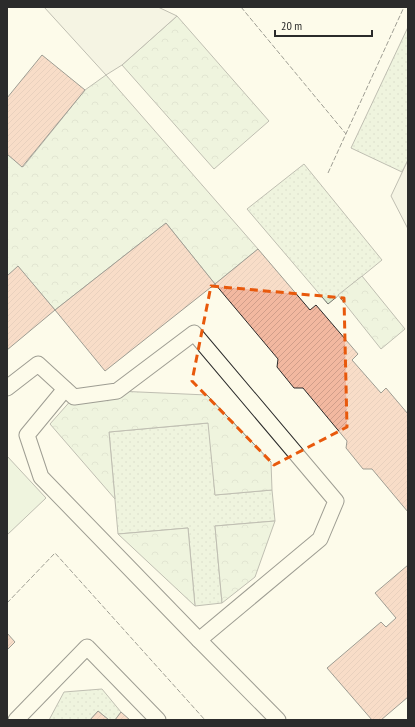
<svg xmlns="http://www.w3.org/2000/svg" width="415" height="727" font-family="'PT Sans Narrow',sans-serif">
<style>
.grass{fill:url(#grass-dots);stroke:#74746e}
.forest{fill:url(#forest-crowns);stroke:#74746e}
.garden{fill:#deebd1;stroke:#74746e}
.parking{fill:#eceadb;stroke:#74746e}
.building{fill:url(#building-hatch);stroke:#2b2b2b}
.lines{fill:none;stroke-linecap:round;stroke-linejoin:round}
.lane-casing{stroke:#2b2b2b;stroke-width:17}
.lane{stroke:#fdfbea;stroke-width:15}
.fence{stroke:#2b2b2b;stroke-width:1;stroke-dasharray:5 2;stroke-linecap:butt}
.marked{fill:none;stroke:#e8590c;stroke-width:3;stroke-dasharray:8 5;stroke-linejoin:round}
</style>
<defs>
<pattern id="grass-dots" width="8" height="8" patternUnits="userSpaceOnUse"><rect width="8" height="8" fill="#deebd1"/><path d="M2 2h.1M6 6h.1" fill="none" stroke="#bfcab4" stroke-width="1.8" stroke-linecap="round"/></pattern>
<pattern id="forest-crowns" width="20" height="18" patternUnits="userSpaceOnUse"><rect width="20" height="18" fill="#deebd1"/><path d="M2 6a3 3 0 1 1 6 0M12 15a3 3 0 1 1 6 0" fill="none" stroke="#bfcab4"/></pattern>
<pattern id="building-hatch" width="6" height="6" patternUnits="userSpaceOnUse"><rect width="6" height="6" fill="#f2b8a0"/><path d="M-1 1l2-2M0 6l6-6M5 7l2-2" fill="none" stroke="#d09e8a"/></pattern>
</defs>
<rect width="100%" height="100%" fill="#fdfbea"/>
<g class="grass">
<polygon points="408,27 408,160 402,172 351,148"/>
<polygon points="304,164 382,260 328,304 247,209"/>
<polygon points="209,423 215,495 272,490 275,521 215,526 222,603 195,606 188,528 118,534 109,432"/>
<polygon points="102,689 121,712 115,720 109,720 98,711 90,720 49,720 64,692"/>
</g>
<g class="forest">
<polygon points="177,16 269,121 214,169 122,65"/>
<polygon points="106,75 258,249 215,284 166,223 55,310 18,267 7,276 7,154 23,167 85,90"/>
<polygon points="362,276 405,329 381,349 338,295"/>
<polygon points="117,391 207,395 271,462 272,490 215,495 208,423 109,432 115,499 50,424 74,397"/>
<polygon points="275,521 255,577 222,603 215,526"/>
<polygon points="188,528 195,606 118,534"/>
</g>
<polygon class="garden" points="7,456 46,498 7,535"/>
<g class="parking">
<polygon points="44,7 158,7 177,16 122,65 106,75"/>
<polygon points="408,160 408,229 391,196"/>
</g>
<g class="building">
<polygon points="42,55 85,90 22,167 7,154 7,98"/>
<polygon points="166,223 215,284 105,371 55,310"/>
<polygon points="258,249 310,310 316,305 358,354 352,360 381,393 386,388 408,414 408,512 372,469 363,469 346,448 347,441 303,388 294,388 277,367 278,359 215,284"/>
<polygon points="18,266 55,310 7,350 7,276"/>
<polygon points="408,565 408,697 381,720 372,720 327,668 381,622 386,627 396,618 375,593"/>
<polygon points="7,633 15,642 7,650"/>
<polygon points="98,711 109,720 90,720"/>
<polygon points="121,712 130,720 115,720"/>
</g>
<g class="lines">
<defs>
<g id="lane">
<polyline points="7,388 38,364 74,397 117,391 194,333 336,501 320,539 199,640 278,720"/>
<polyline points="65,389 27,435 41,477 199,640"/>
<polyline points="16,720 87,647 158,720"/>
</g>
</defs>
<use href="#lane" class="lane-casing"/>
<use href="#lane" class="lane"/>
<g class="fence">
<polyline points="241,7 346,134"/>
<polyline points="328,173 404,7"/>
<polyline points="7,603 55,553 205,720"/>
</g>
</g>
<path d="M0 0H415V727H0ZM211,286L344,298L347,427L274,465L192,381Z" fill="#fdfbea" fill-opacity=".55" fill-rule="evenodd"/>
<path class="marked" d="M211,286L344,298L347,427L274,465L192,381Z"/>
<rect width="415" height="727" fill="none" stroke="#2b2b2b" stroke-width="16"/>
<path d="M275 30v6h97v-6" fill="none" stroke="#2b2b2b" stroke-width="2"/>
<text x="281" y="30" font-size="12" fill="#2b2b2b" stroke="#fdfbea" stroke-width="3" paint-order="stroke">20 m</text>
</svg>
